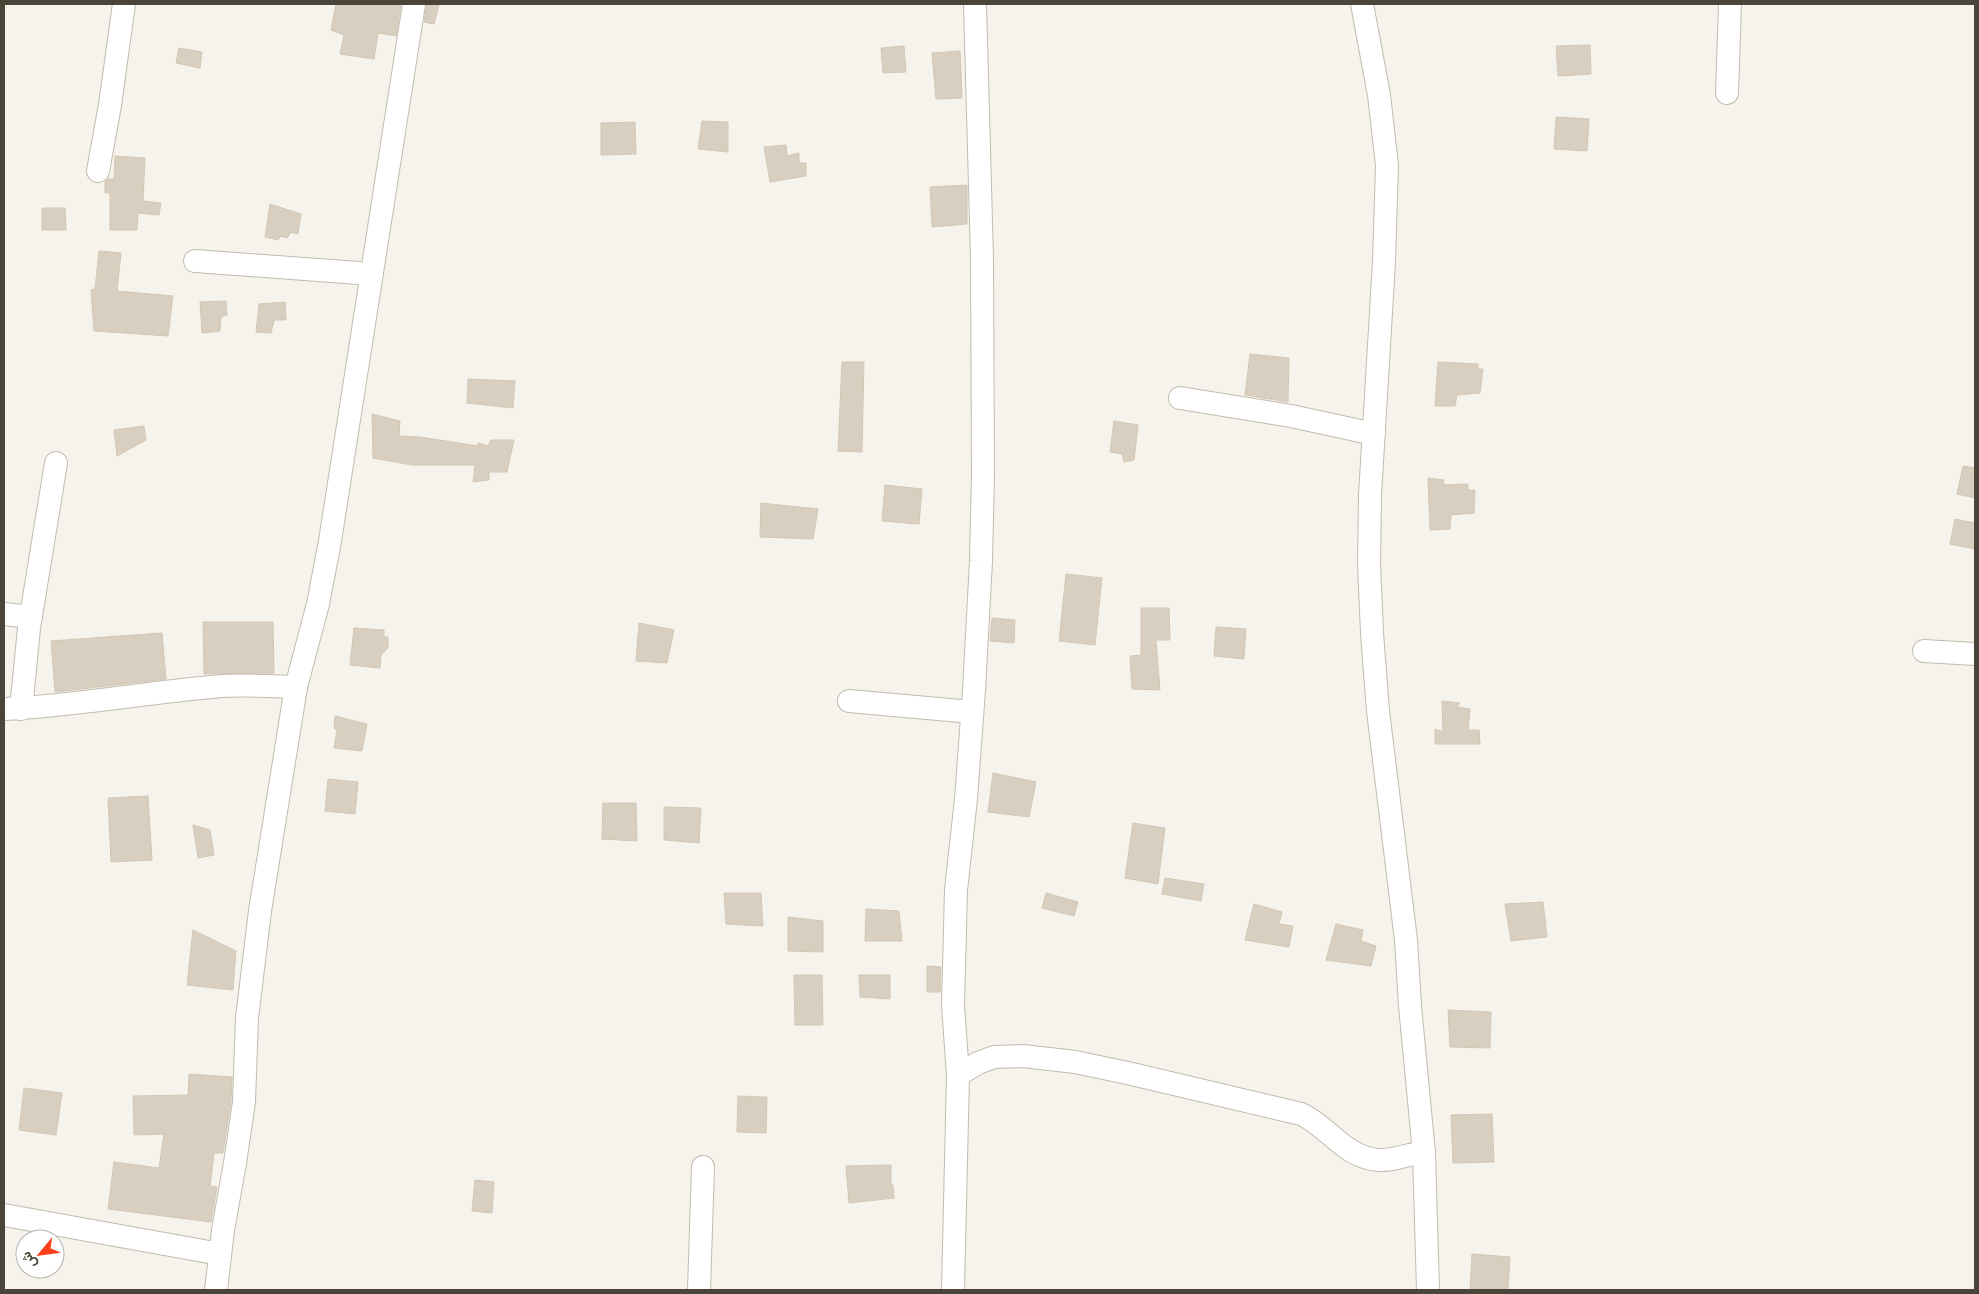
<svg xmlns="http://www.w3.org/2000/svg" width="1979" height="1294" font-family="Barlow,Vazirmatn,sans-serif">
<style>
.building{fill:#d8cfc1;stroke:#d3c7b4}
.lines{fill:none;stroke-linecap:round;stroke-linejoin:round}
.minor-casing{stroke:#c2bbae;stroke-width:24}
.minor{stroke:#fff;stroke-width:22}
</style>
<rect width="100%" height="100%" fill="#f6f3ec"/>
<g class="building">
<polygon points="336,4 401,4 396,36 378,33 374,59 340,54 344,35 331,30"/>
<polygon points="427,4 439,4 434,24 424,22"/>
<polygon points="1590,45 1591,74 1558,76 1556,46"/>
<polygon points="904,46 906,72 883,73 881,48"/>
<polygon points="179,48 202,52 200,68 176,63"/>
<polygon points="960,51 962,98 936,99 932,53"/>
<polygon points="1556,117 1589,119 1587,151 1554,149"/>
<polygon points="702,121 728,122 728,152 698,149"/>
<polygon points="635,122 636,154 601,155 601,123"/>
<polygon points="786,145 787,156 799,153 799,163 806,163 806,176 770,182 764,147"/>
<polygon points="115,156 145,158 143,201 161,203 159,215 138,213 137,230 110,230 110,193 105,193 105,182 108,179 114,179"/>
<polygon points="967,185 967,224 932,227 930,187"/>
<polygon points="270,204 301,214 298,234 291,232 287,238 280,236 278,240 265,237"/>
<polygon points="42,208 65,208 66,230 42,230"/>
<polygon points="99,251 121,253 117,291 173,296 168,336 94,331 91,290 95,289"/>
<polygon points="226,301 227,315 221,317 220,331 202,333 200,302"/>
<polygon points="285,302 286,320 274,320 271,333 256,332 259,304"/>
<polygon points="1250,354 1289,358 1288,402 1245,395"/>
<polygon points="842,362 864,362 862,452 838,451"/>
<polygon points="1438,362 1478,364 1478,369 1483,369 1480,393 1457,395 1455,406 1435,406"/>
<polygon points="468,379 515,381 513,408 467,403"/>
<polygon points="372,414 400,421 399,436 420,437 478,446 478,443 488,446 491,440 514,440 507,472 489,472 489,480 473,482 475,465 412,465 373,458"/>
<polygon points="1114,421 1138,425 1134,460 1124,462 1122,454 1110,452"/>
<polygon points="144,426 146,440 117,456 114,430"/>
<polygon points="1963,466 1975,468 1975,498 1957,494"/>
<polygon points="1428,478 1444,480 1443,485 1468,484 1468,490 1475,490 1474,513 1451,515 1450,529 1430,530"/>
<polygon points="885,485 922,489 919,524 882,521"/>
<polygon points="761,503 818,509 813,539 760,537"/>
<polygon points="1955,519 1975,523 1975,549 1950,544"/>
<polygon points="1066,574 1102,578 1095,645 1059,641"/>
<polygon points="1141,608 1169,608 1170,640 1156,640 1160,690 1132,689 1130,656 1141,655"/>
<polygon points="992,618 1015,620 1014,643 990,641"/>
<polygon points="203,622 273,622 274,673 204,674"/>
<polygon points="639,623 674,630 667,663 636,661"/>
<polygon points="1216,627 1246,629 1244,659 1214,656"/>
<polygon points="354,628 384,630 384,637 388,637 388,648 381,655 380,668 350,665"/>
<polygon points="162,633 166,679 55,692 51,641"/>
<polygon points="1442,701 1460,703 1457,707 1470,709 1468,730 1479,730 1480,744 1435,744 1435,729 1443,732"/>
<polygon points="335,716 367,724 362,751 334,748 337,730 334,728"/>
<polygon points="993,773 1036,782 1029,817 988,812"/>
<polygon points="328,779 358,782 355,814 325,811"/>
<polygon points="148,796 152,860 111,862 108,798"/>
<polygon points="603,803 636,803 637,841 602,839"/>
<polygon points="664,807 701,808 699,843 664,840"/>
<polygon points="1133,823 1165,828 1158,884 1125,878"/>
<polygon points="193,825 210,830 214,855 198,858"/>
<polygon points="1165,878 1204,884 1201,901 1162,894"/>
<polygon points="724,893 761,893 763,926 726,924"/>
<polygon points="1046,893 1078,902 1074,916 1042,908"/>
<polygon points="1543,902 1547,937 1511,941 1505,904"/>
<polygon points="1254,904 1282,912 1279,924 1293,926 1289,947 1245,940"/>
<polygon points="866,909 899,911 902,941 865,941"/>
<polygon points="788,917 823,921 823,952 788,951"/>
<polygon points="1336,924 1363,930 1361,941 1376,946 1371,966 1326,960"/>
<polygon points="193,930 236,951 233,990 187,985"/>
<polygon points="927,966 941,967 940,992 927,992"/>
<polygon points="794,975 822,975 823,1025 795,1025"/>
<polygon points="859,975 890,975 890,999 860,997"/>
<polygon points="1448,1010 1491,1012 1490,1048 1450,1047"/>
<polygon points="189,1074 232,1077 231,1101 223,1153 214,1153 210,1186 217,1187 211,1222 108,1209 114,1162 159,1168 164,1134 134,1135 133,1096 188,1095"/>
<polygon points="24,1088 62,1093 56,1135 19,1130"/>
<polygon points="738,1096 767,1097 766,1133 737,1132"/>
<polygon points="1492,1114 1494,1162 1453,1163 1451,1115"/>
<polygon points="891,1165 891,1185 893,1185 894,1198 849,1203 846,1166"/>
<polygon points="475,1180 494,1182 492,1213 472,1211"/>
<polygon points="1472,1254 1510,1257 1508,1290 1470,1290"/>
</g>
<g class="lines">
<defs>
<g id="minor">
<polyline points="1362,4 1379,95 1387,165 1384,262 1370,495 1369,564 1372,633 1378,711 1406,940 1410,1006 1424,1153 1428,1290"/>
<polyline points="1727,93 1730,4"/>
<polyline points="98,171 110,105 124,4"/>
<polyline points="195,261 372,274"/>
<polyline points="1180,398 1291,416 1374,434"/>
<polyline points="4,614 31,617"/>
<polyline points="1924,651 1975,654"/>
<polyline points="849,701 972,712"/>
<path d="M4,709C74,706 142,693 212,687C240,684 268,686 296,687"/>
<polyline points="21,709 29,628 56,463"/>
<path d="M958,1075L978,1063L994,1057L1023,1056L1075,1062L1132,1074L1301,1114C1328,1126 1345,1158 1379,1160C1394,1161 1409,1153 1424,1153"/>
<polyline points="4,1215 220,1254"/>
<polyline points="216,1290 223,1230 235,1163 244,1102 247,1018 260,911 296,687 318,604 330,541 414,4"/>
<polyline points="699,1290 703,1167"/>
<polyline points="953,1290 958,1075 953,1005 956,890 966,799 974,690 981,561 983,475 982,259 975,4"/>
</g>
</defs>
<use href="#minor" class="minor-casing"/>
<use href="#minor" class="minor"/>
</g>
<rect width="1979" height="1294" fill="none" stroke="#4b4439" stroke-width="10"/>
<g transform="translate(40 1254) rotate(241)"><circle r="24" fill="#ffffff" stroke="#b7b4b0"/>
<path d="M0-4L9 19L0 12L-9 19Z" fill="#fc3f1d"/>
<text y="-8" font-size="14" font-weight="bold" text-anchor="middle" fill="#4b4439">ش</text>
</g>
</svg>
